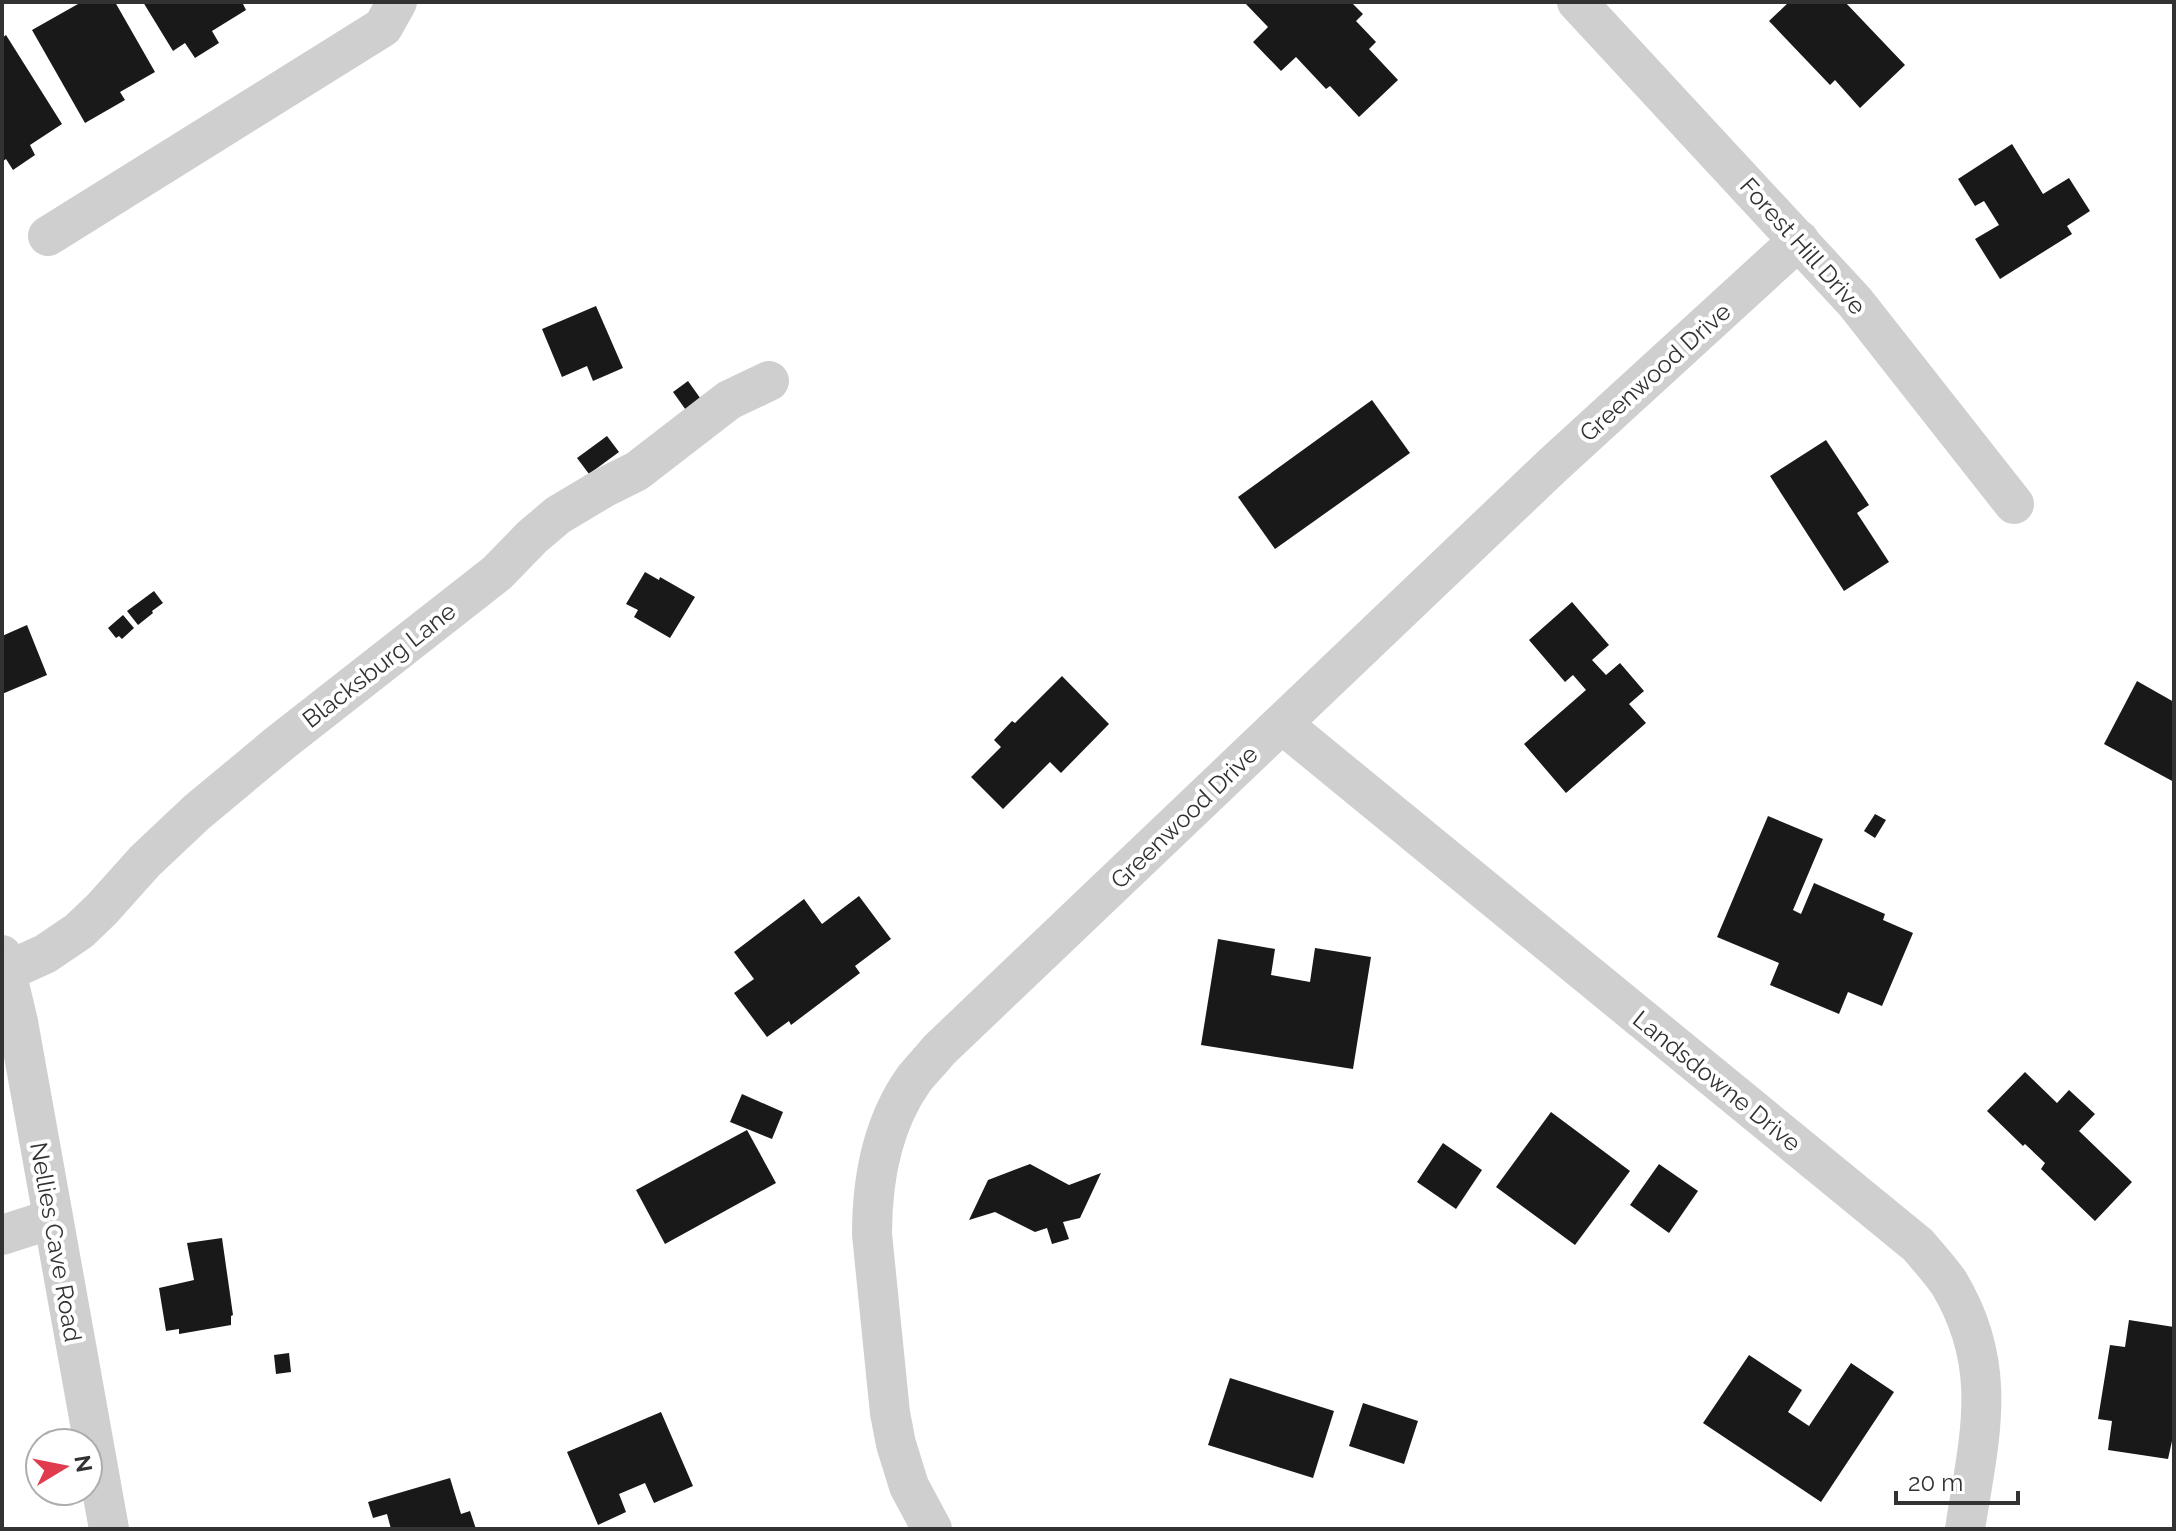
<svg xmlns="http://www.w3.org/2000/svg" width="2176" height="1531" font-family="Raleway,sans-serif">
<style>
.building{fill:#191919}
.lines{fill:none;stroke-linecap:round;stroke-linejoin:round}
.minor{stroke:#cfcfcf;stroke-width:40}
.labels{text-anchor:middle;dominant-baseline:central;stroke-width:8;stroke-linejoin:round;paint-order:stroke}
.street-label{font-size:24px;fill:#323232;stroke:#fff}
</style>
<rect width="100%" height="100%" fill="#fff"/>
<g class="building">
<polygon points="77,2 115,2 155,72 120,92 125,100 85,123 32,30 78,4"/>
<polygon points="143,2 242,2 246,10 212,31 219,43 195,58 185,43 173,51"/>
<polygon points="1244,2 1351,2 1363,14 1356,21 1376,42 1369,49 1398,80 1359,117 1330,86 1326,89 1296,57 1281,71 1253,42 1268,27"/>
<polygon points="1789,2 1845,2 1905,65 1860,108 1835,80 1830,85 1769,21"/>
<polygon points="6,35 62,124 30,145 35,155 13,170 6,159 2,162 2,38"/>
<polygon points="2012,144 2043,194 2069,178 2090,211 2067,226 2072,234 2000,279 1975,239 1999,225 1984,201 1975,206 1958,179"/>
<polygon points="596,306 623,368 593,381 587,366 562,377 542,329"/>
<polygon points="688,381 703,402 688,413 673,392"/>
<polygon points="1372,400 1410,453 1275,549 1238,497"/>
<polygon points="607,436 619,452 589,474 577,458"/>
<polygon points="1826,440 1869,505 1857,513 1889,562 1844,591 1770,476"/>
<polygon points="645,572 659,580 660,577 695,597 670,638 634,617 638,610 626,604"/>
<polygon points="154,591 163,603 152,611 153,613 138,625 127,611"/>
<polygon points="1572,602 1609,645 1592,660 1606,675 1620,663 1644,691 1629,704 1646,723 1566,793 1524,744 1586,690 1573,675 1565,682 1529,640"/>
<polygon points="123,615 134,628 122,639 119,636 116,638 108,628"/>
<polygon points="27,625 47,675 2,694 2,636"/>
<polygon points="1062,676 1109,724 1061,773 1050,762 1003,809 971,777 1001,747 994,740 1012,721 1015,723"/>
<polygon points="2137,681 2174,702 2174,782 2104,744"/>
<polygon points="1875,814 1886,820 1875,838 1864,831"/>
<polygon points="1768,816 1823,839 1793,910 1801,914 1814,883 1885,914 1883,920 1913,933 1882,1006 1848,992 1839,1014 1770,985 1779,963 1717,937"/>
<polygon points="859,896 891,939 855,966 860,973 791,1025 789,1021 767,1037 734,993 754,979 734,952 804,899 822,924"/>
<polygon points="1218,939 1275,949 1271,975 1310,982 1315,948 1371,957 1353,1069 1201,1045"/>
<polygon points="2025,1072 2057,1103 2069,1090 2095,1114 2079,1131 2132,1182 2095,1221 2041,1169 2045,1163 2025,1144 2023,1146 1987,1111"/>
<polygon points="742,1094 783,1112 772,1139 730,1122"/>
<polygon points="1551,1112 1630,1171 1575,1245 1496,1187"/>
<polygon points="747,1130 776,1183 665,1244 636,1190"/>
<polygon points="1443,1143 1482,1170 1456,1209 1417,1182"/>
<polygon points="1030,1164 1069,1185 1101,1173 1080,1218 1063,1222 1069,1239 1052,1244 1047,1228 1035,1232 995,1212 969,1220 988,1180"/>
<polygon points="1659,1164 1698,1191 1669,1233 1630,1205"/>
<polygon points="222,1238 233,1315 231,1316 231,1325 179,1334 179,1329 166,1331 159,1288 194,1280 187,1243"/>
<polygon points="2129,1320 2174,1327 2174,1432 2168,1459 2108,1450 2112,1421 2098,1419 2110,1345 2125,1347"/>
<polygon points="289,1353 291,1372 276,1374 274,1355"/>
<polygon points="1749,1355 1802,1390 1788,1412 1809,1426 1851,1363 1894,1392 1821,1502 1703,1423"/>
<polygon points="1230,1378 1334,1411 1313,1478 1208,1445"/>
<polygon points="1363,1403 1418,1421 1404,1464 1349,1446"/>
<polygon points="661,1412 693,1486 654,1503 645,1483 619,1494 626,1512 598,1525 567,1452"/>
<polygon points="450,1478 461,1514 470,1511 476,1529 391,1529 387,1514 373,1518 368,1502"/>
</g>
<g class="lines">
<g class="minor">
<polyline points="1577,2 1855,302 2014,504"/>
<polyline points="48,236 383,27 397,2"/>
<path d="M1282,724L1918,1245C1928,1257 1940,1270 1949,1283C2000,1368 1979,1438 1965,1529"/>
<polyline points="2,955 18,1022 109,1529"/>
<polyline points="7,971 45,954 79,931 102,909 145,861 197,812 280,743 497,573 532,537 558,515 605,487 637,471 729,400 769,381"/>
<polyline points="2,1235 52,1219"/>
<path d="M932,1529L909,1486L896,1444L890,1413L872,1234C872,1180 882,1124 914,1079C922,1069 931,1060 939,1050L1553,465L1799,240"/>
</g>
</g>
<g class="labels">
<g class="street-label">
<text transform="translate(1803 246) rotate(48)">Forest Hill Drive</text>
<text transform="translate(1655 372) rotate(-42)">Greenwood Drive</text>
<text transform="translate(379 665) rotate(-38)">Blacksburg Lane</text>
<text transform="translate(1184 817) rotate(-44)">Greenwood Drive</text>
<text transform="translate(1717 1081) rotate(39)">Landsdowne Drive</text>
<text transform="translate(56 1242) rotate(80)">Nellies Cave Road</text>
</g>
</g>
<rect width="2176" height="1531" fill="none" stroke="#323232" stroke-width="8"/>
<g transform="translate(64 1467) rotate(80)"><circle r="38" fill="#ffffff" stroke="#adadad" stroke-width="2"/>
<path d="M0-6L14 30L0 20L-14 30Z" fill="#e13b4e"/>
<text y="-12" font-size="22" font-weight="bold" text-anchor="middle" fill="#323232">N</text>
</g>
<path d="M1896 1491v12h122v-12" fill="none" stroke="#323232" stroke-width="4"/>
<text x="1908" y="1491" font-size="24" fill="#323232" stroke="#ffffff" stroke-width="6" paint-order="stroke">20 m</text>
</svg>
